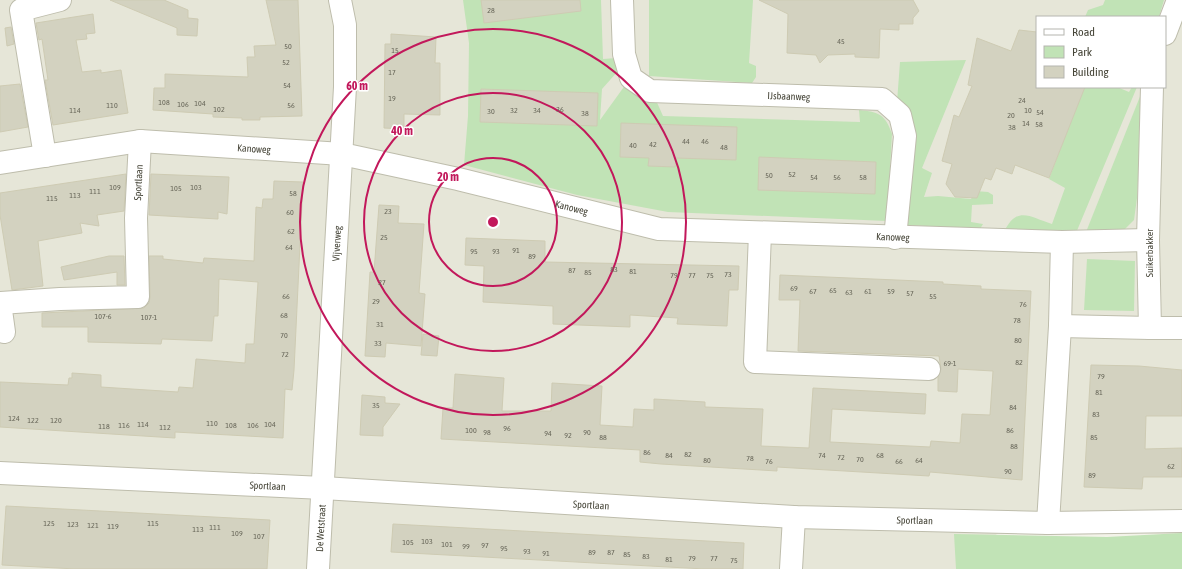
<svg xmlns="http://www.w3.org/2000/svg" width="1182" height="569" font-family="'Asap Condensed',sans-serif">
<style>
.residential{fill:#e6e6d8;fill-rule:evenodd}
.green{fill:#c1e3b6}
.building{fill:#d3d2c0;stroke:#cecbb3}
.lines{fill:none;stroke-linecap:round;stroke-linejoin:round}
.minor-casing{stroke:#bebdac;stroke-width:24}
.minor{stroke:#fff;stroke-width:22}
.ring{fill:none;stroke:#c2185b;stroke-width:2}
.labels{text-anchor:middle;dominant-baseline:central;stroke-width:3;stroke-linejoin:round;paint-order:stroke}
.number-label{font-size:8px;fill:#69685a}
.street-label{font-size:10px;fill:#464538;stroke:#fff}
.centre{fill:#c2185b;stroke:#fff;stroke-width:2}
.ring-label{font-size:12px;text-anchor:middle;font-weight:bold;fill:#c2185b;stroke:#fff;stroke-width:3;stroke-linejoin:round;paint-order:stroke}
</style>
<rect width="100%" height="100%" fill="#f3f3e9"/>
<path class="residential" d="M0,0H1182V535L1010,526L986,541V569H0ZM1037,17H1165V87H1037Z"/>
<g class="green">
<path d="M463,0H601L603,59L617,58L619,70L602,89L600,120L626,84L655,98L663,116L860,122L859,110C879,112 885,114 892,134L887,221L668,212L577,195L464,165L468,116L469,43Z"/>
<polygon points="649,0 753,0 749,63 756,66 756,77 752,83 649,76"/>
<polygon points="1105,0 1164,0 1159,17 1085,17 1088,10 1103,5"/>
<polygon points="966,60 922,168 932,173 924,197 938,196 971,199 975,191 988,192 993,195 993,204 972,205 971,222 983,224 980,229 908,225 913,140 897,102 900,62"/>
<path d="M1084,87H1117L1129,92L1132,87H1137L1076,233L1004,232C1017,205 1030,217 1052,224L1065,188L1049,179Z"/>
<polygon points="1143,89 1137,198 1134,220 1123,231 1086,232"/>
<polygon points="1087,259 1135,261 1134,311 1084,310"/>
<polygon points="1182,533 1182,569 956,569 954,534 1107,537"/>
</g>
<g class="building">
<polygon points="110,0 164,0 188,10 188,18 198,19 197,36 177,35 177,28"/>
<polygon points="266,0 298,0 302,116 260,117 260,120 242,120 242,118 213,117 213,114 153,110 154,88 165,88 165,74 248,77 247,57 255,57 254,46 276,45"/>
<polygon points="481,0 580,0 581,11 484,23"/>
<polygon points="759,0 913,0 919,11 913,18 913,24 899,24 899,30 880,29 879,58 855,57 855,54 828,55 820,63 816,55 787,53 788,14"/>
<polygon points="93,14 95,33 86,34 87,39 76,40 82,72 101,70 101,73 121,70 128,113 53,125 45,80 48,80 42,39 39,40 36,23"/>
<polygon points="11,27 14,44 7,46 5,28"/>
<polygon points="1019,30 1037,32 1037,87 1085,87 1049,178 1015,165 1012,174 996,168 991,180 985,178 977,198 955,197 946,184 952,164 942,161 954,115 959,117 972,86 968,85 977,38 1011,51"/>
<polygon points="391,34 436,37 435,63 440,63 440,115 404,114 404,129 384,128 385,44 391,44"/>
<polygon points="20,84 28,127 0,132 0,86"/>
<polygon points="481,89 598,93 597,126 480,122"/>
<polygon points="621,123 737,127 736,160 676,158 675,167 648,166 649,158 620,157"/>
<polygon points="759,157 876,162 875,194 758,190"/>
<polygon points="126,174 124,211 97,215 99,226 80,223 82,233 38,241 43,286 12,290 0,215 0,193"/>
<polygon points="151,174 229,177 227,214 218,212 218,219 149,215"/>
<polygon points="274,181 303,182 294,370 292,390 285,389 283,438 175,432 175,438 0,427 0,382 68,385 69,378 72,378 72,373 101,375 101,387 178,392 179,387 193,388 196,359 245,363 246,344 254,344 258,282 219,279 218,316 214,316 212,341 162,339 161,344 88,342 88,327 42,327 42,313 144,308 149,303 150,297 149,256 163,256 163,259 203,263 204,258 254,261 256,207 262,208 263,199 273,199"/>
<polygon points="379,205 399,206 398,223 424,224 419,293 425,294 421,346 386,343 385,357 365,356 370,272 374,272"/>
<polygon points="466,238 545,241 545,262 739,266 738,290 729,290 727,326 677,324 678,318 630,315 630,327 553,324 553,306 483,302 484,266 465,265"/>
<polygon points="109,256 124,256 125,285 117,285 117,272 64,280 61,267"/>
<polygon points="780,275 943,282 943,284 981,286 981,289 1031,291 1022,480 930,472 929,476 777,467 777,471 661,464 640,462 640,450 441,439 443,408 453,408 455,374 504,378 502,411 551,411 552,383 602,386 600,425 633,427 634,409 654,410 654,399 705,402 705,407 763,409 761,446 809,448 813,388 926,394 925,414 832,409 830,442 930,447 931,441 960,443 962,414 990,415 993,371 958,369 957,392 938,391 938,377 941,369 939,356 798,351 800,300 779,300"/>
<polygon points="423,334 439,336 437,356 421,355"/>
<polygon points="1091,365 1139,366 1182,370 1182,416 1146,416 1145,449 1182,448 1182,477 1143,477 1142,489 1084,487"/>
<polygon points="362,395 385,397 385,403 400,404 383,427 383,436 360,435"/>
<polygon points="6,506 270,520 267,569 76,569 2,565"/>
<polygon points="393,524 744,543 743,569 705,569 391,552"/>
</g>
<g class="lines">
<defs>
<g id="minor">
<path id="s1" d="M622,0L624,54L631,78L650,91L882,99L900,115L905,136L895,238"/>
<polyline points="1165,34 1178,0"/>
<polyline points="45,156 21,10 60,0"/>
<path id="s2" d="M0,163L140,141L342,154L458,179L659,229L1062,242L1148,240"/>
<polyline points="760,233 755,362 929,369"/>
<polyline points="1060,326 1150,328 1148,240 1152,87"/>
<polyline points="1150,328 1182,328"/>
<path id="s3" d="M4,332L0,303L60,299L138,297L136,218L140,141"/>
<path id="s4" d="M0,473L323,488L794,517L1048,523L1182,521"/>
<polyline points="1048,523 1060,326 1062,242"/>
<path id="s5" d="M318,569L345,87V25L340,0"/>
<polyline points="791,569 794,517"/>
</g>
</defs>
<use href="#minor" class="minor-casing"/>
<use href="#minor" class="minor"/>
</g>
<g class="ring">
<circle cx="493" cy="222" r="64"/>
<circle cx="493" cy="222" r="129"/>
<circle cx="493" cy="222" r="193"/>
</g>
<g class="labels">
<g class="number-label">
<text x="491" y="10">28</text>
<text x="841" y="41">45</text>
<text x="288" y="46">50</text>
<text x="395" y="50">15</text>
<text x="286" y="62">52</text>
<text x="392" y="72">17</text>
<text x="287" y="85">54</text>
<text x="392" y="98">19</text>
<text x="1022" y="100">24</text>
<text x="164" y="102">108</text>
<text x="200" y="103">104</text>
<text x="183" y="104">106</text>
<text x="112" y="105">110</text>
<text x="291" y="105">56</text>
<text x="219" y="109">102</text>
<text x="560" y="109">36</text>
<text x="75" y="110">114</text>
<text x="514" y="110">32</text>
<text x="537" y="110">34</text>
<text x="1028" y="110">10</text>
<text x="491" y="111">30</text>
<text x="1040" y="112">54</text>
<text x="585" y="113">38</text>
<text x="1011" y="115">20</text>
<text x="1026" y="123">14</text>
<text x="1039" y="124">58</text>
<text x="1012" y="127">38</text>
<text x="686" y="141">44</text>
<text x="705" y="141">46</text>
<text x="653" y="144">42</text>
<text x="633" y="145">40</text>
<text x="724" y="147">48</text>
<text x="792" y="174">52</text>
<text x="769" y="175">50</text>
<text x="814" y="177">54</text>
<text x="837" y="177">56</text>
<text x="863" y="177">58</text>
<text x="115" y="187">109</text>
<text x="196" y="187">103</text>
<text x="176" y="188">105</text>
<text x="95" y="191">111</text>
<text x="293" y="193">58</text>
<text x="75" y="195">113</text>
<text x="52" y="198">115</text>
<text x="388" y="211">23</text>
<text x="290" y="212">60</text>
<text x="291" y="231">62</text>
<text x="384" y="237">25</text>
<text x="289" y="247">64</text>
<text x="516" y="250">91</text>
<text x="474" y="251">95</text>
<text x="496" y="251">93</text>
<text x="532" y="256">89</text>
<text x="614" y="269">83</text>
<text x="572" y="270">87</text>
<text x="633" y="271">81</text>
<text x="588" y="272">85</text>
<text x="728" y="274">73</text>
<text x="674" y="275">79</text>
<text x="692" y="275">77</text>
<text x="710" y="275">75</text>
<text x="382" y="282">27</text>
<text x="794" y="288">69</text>
<text x="833" y="290">65</text>
<text x="813" y="291">67</text>
<text x="868" y="291">61</text>
<text x="891" y="291">59</text>
<text x="849" y="292">63</text>
<text x="910" y="293">57</text>
<text x="286" y="296">66</text>
<text x="933" y="296">55</text>
<text x="376" y="301">29</text>
<text x="1023" y="304">76</text>
<text x="284" y="315">68</text>
<text x="103" y="316">107-6</text>
<text x="149" y="317">107-1</text>
<text x="1017" y="320">78</text>
<text x="380" y="324">31</text>
<text x="284" y="335">70</text>
<text x="1018" y="340">80</text>
<text x="378" y="343">33</text>
<text x="285" y="354">72</text>
<text x="1019" y="362">82</text>
<text x="950" y="363">69-1</text>
<text x="1101" y="376">79</text>
<text x="1099" y="392">81</text>
<text x="376" y="405">35</text>
<text x="1013" y="407">84</text>
<text x="1096" y="414">83</text>
<text x="14" y="418">124</text>
<text x="33" y="420">122</text>
<text x="56" y="420">120</text>
<text x="212" y="423">110</text>
<text x="143" y="424">114</text>
<text x="270" y="424">104</text>
<text x="124" y="425">116</text>
<text x="231" y="425">108</text>
<text x="253" y="425">106</text>
<text x="104" y="426">118</text>
<text x="165" y="427">112</text>
<text x="507" y="428">96</text>
<text x="471" y="430">100</text>
<text x="1010" y="430">86</text>
<text x="487" y="432">98</text>
<text x="587" y="432">90</text>
<text x="548" y="433">94</text>
<text x="568" y="435">92</text>
<text x="603" y="437">88</text>
<text x="1094" y="437">85</text>
<text x="1014" y="446">88</text>
<text x="647" y="452">86</text>
<text x="688" y="454">82</text>
<text x="669" y="455">84</text>
<text x="822" y="455">74</text>
<text x="880" y="455">68</text>
<text x="841" y="457">72</text>
<text x="750" y="458">78</text>
<text x="860" y="459">70</text>
<text x="707" y="460">80</text>
<text x="919" y="460">64</text>
<text x="769" y="461">76</text>
<text x="899" y="461">66</text>
<text x="1171" y="466">62</text>
<text x="1008" y="471">90</text>
<text x="1092" y="475">89</text>
<text x="49" y="523">125</text>
<text x="153" y="523">115</text>
<text x="73" y="524">123</text>
<text x="93" y="525">121</text>
<text x="113" y="526">119</text>
<text x="215" y="527">111</text>
<text x="198" y="529">113</text>
<text x="237" y="533">109</text>
<text x="259" y="536">107</text>
<text x="427" y="541">103</text>
<text x="408" y="542">105</text>
<text x="447" y="544">101</text>
<text x="485" y="545">97</text>
<text x="466" y="546">99</text>
<text x="504" y="548">95</text>
<text x="527" y="551">93</text>
<text x="592" y="552">89</text>
<text x="611" y="552">87</text>
<text x="546" y="553">91</text>
<text x="627" y="554">85</text>
<text x="646" y="556">83</text>
<text x="692" y="558">79</text>
<text x="714" y="558">77</text>
<text x="669" y="559">81</text>
<text x="734" y="560">75</text>
</g>
<g class="street-label">
<text stroke="none"><textPath href="#s1" startOffset="241">IJsbaanweg</textPath></text>
<text stroke="none"><textPath href="#s2" startOffset="256">Kanoweg</textPath></text>
<text stroke="none"><textPath href="#s3" startOffset="282">Sportlaan</textPath></text>
<text stroke="none"><textPath href="#s2" startOffset="580">Kanoweg</textPath></text>
<text stroke="none"><textPath href="#s2" startOffset="904">Kanoweg</textPath></text>
<text stroke="none"><textPath href="#s5" startOffset="326">Vijverweg</textPath></text>
<text transform="translate(1149 253) rotate(-90)">Suikerbakker</text>
<text stroke="none"><textPath href="#s4" startOffset="268">Sportlaan</textPath></text>
<text stroke="none"><textPath href="#s4" startOffset="592">Sportlaan</textPath></text>
<text stroke="none"><textPath href="#s4" startOffset="916">Sportlaan</textPath></text>
<text stroke="none"><textPath href="#s5" startOffset="41">De Wetstraat</textPath></text>
</g>
</g>
<circle cx="493" cy="222" r="6" class="centre"/>
<g class="ring-label">
<text x="357" y="90">60 m</text>
<text x="402" y="135">40 m</text>
<text x="448" y="181">20 m</text>
</g>
<rect x="1036" y="16" width="130" height="72" fill="#ffffff" stroke="#b5b5af"/>
<rect x="1044" y="29" width="20" height="6" fill="#ffffff" stroke="#b5b5af"/>
<text x="1072" y="36" font-size="12" fill="#464538">Road</text>
<rect x="1044" y="46" width="20" height="12" fill="#c1e3b6" stroke="#b5b5af"/>
<text x="1072" y="56" font-size="12" fill="#464538">Park</text>
<rect x="1044" y="66" width="20" height="12" fill="#d3d2c0" stroke="#b5b5af"/>
<text x="1072" y="76" font-size="12" fill="#464538">Building</text>
</svg>
